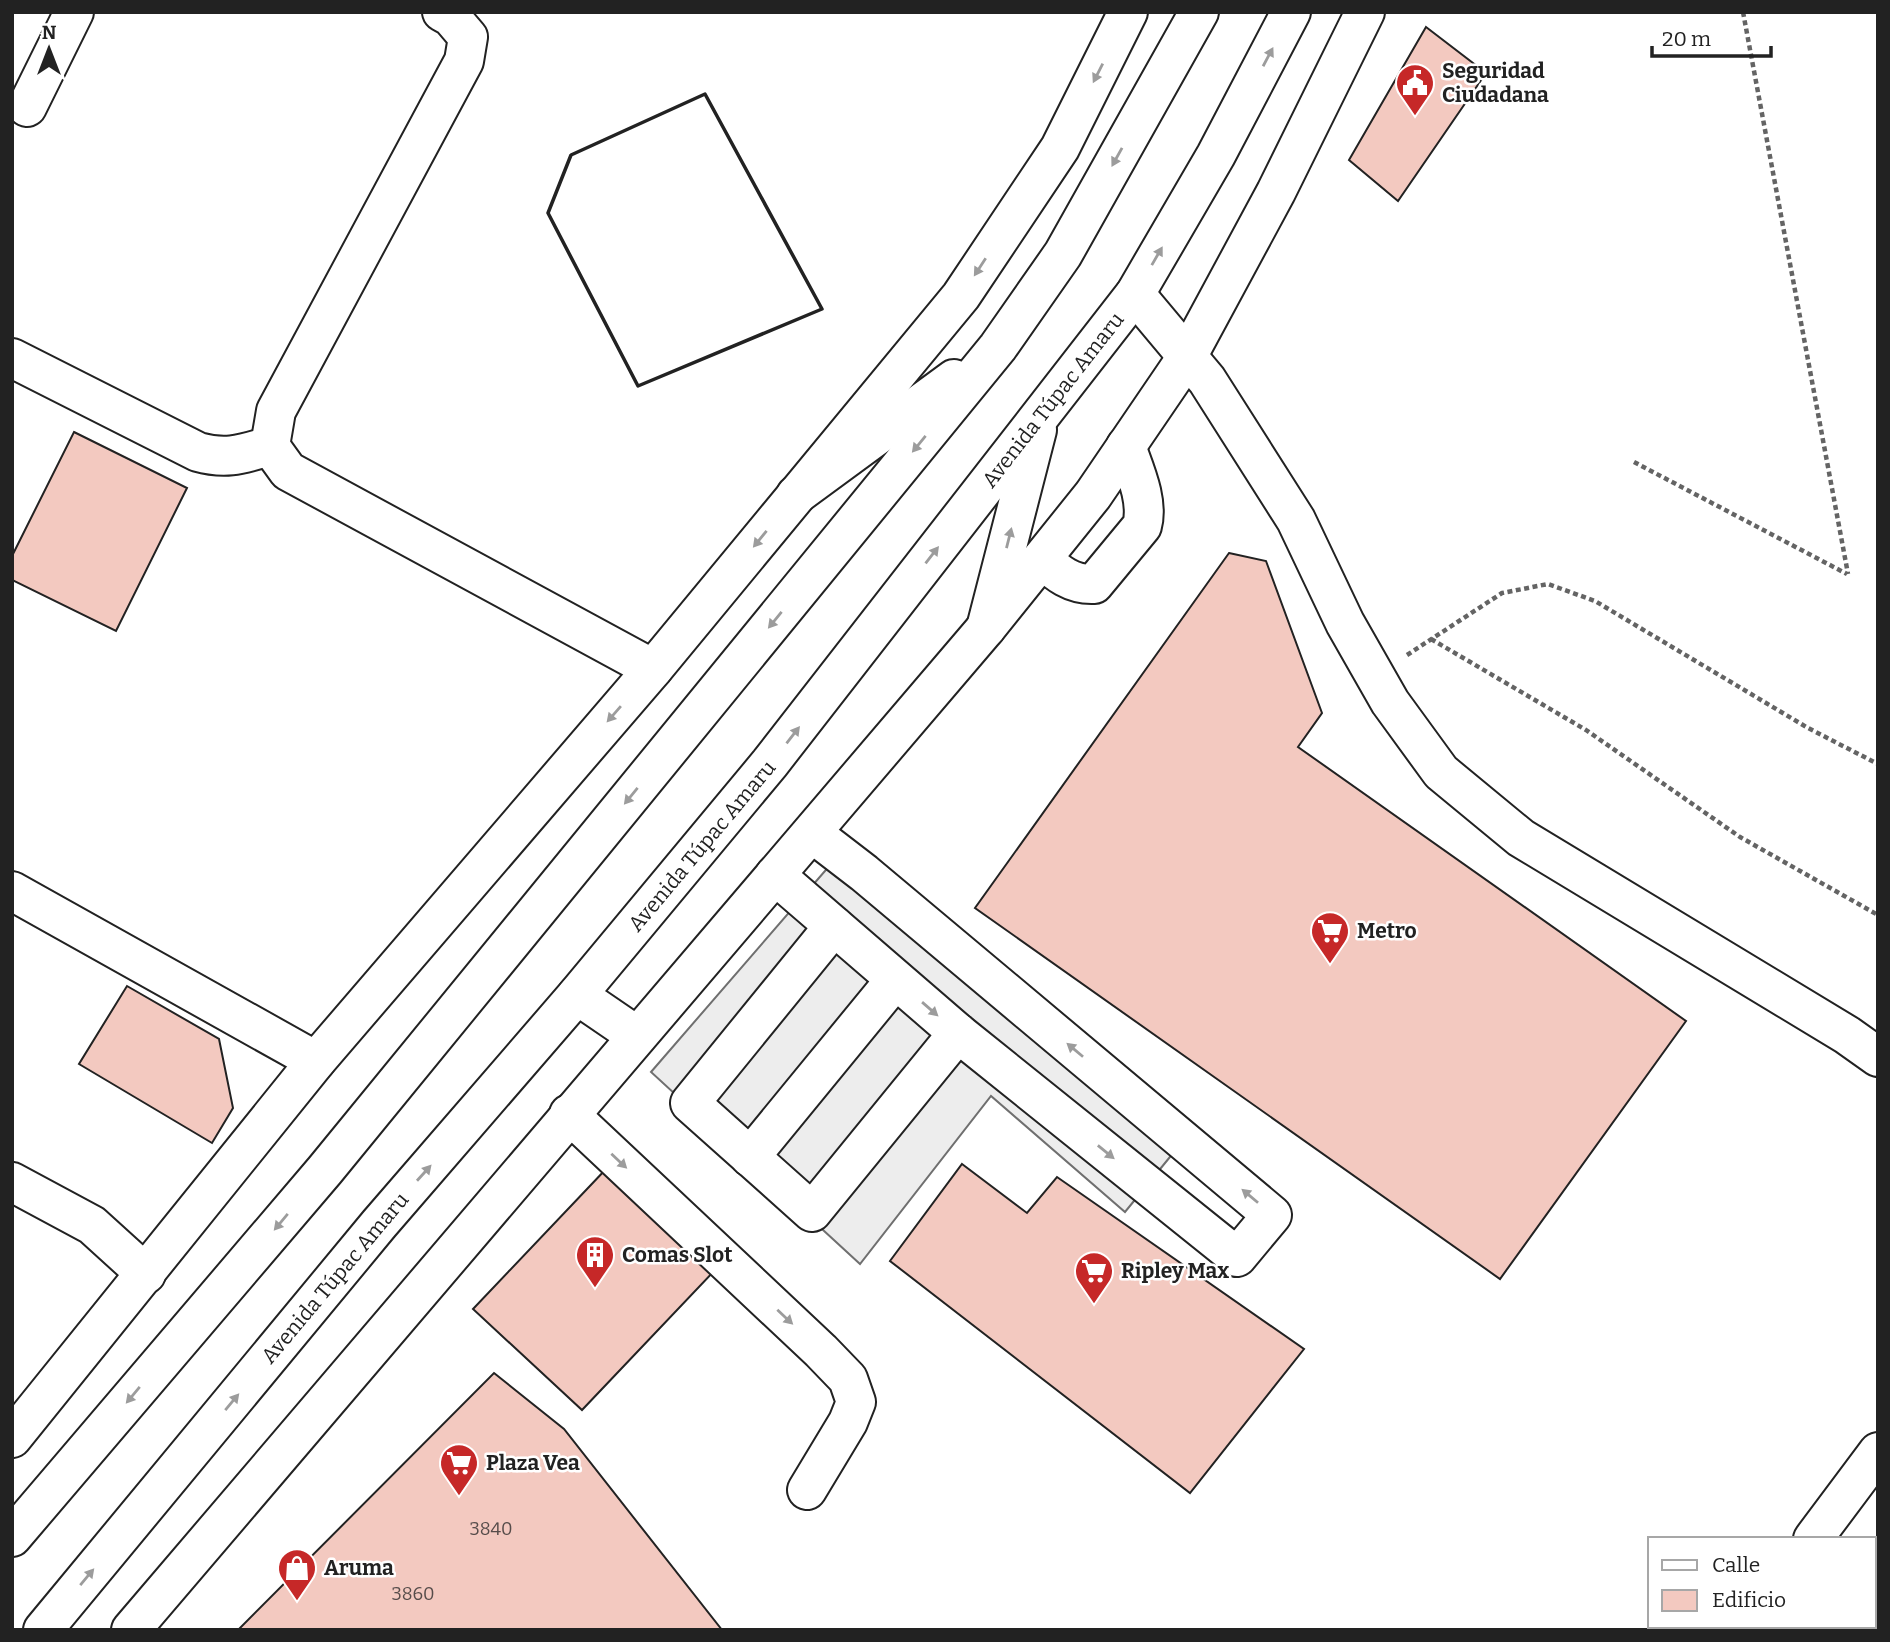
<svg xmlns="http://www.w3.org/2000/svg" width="1890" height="1642" font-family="Bitter,serif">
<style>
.parking{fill:#ededed;stroke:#6f6f6f;stroke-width:2}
.building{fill:#f3c9c0;stroke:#222;stroke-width:2}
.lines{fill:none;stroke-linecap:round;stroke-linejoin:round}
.minor-casing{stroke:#222;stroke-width:42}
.highway-casing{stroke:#222;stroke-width:42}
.path{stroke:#646464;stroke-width:4.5;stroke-dasharray:5 3.5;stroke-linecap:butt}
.minor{stroke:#fff;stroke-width:38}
.highway{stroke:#fff;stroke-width:38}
.wall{stroke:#222;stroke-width:3.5}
.oneway{fill:#9c9c9c}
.labels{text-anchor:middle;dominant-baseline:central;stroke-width:5;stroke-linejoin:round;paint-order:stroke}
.number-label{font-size:18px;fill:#564c4a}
.poi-label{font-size:21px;font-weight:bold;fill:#222;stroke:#fff;text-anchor:start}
.street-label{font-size:21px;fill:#222;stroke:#fff}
</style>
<rect width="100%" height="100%" fill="#fff"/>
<polygon class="parking" points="844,849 1183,1141 1125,1212 991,1096 860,1264 651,1072"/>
<g class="building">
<polygon points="1426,27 1486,73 1398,201 1349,160"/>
<polygon points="74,432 187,488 116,631 12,580 12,556"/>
<polygon points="1229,553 1266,561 1322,713 1298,747 1686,1021 1500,1279 975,908"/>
<polygon points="127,986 219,1039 233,1108 212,1143 79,1064"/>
<polygon points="962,1164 1027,1213 1057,1177 1304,1349 1190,1493 890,1261"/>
<polygon points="607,1168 716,1269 582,1410 473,1309"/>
<polygon points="494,1373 564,1429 722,1630 238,1630"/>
</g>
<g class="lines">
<defs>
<g id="minor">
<polyline points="442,12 451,17 468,37 464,61 276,411 270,446 288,471 653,669"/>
<polyline points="27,107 74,12"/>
<polyline points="1135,294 1207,380 1296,520 1345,623 1390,702 1441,772 1521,838 1847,1035 1878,1057"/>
<path d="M12,358L198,452C227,460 242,454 270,446"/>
<path d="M1042,559C1057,573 1072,585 1094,584L1142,526C1149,501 1134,469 1126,446"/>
<polyline points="775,875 958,1033 1237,1257 1272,1215 864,873 812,833"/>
<polyline points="12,891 316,1061"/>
<polyline points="834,926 690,1103 812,1212 958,1033"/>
<polyline points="569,1114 821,1351 848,1379 856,1402 848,1422 807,1490"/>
<polyline points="750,1157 895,980"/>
<polyline points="12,1182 92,1225 146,1274"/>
<polyline points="12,1438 316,1061 653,669 961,296 1060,148 1128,12"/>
<polyline points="1813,1539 1878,1452"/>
<polyline points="131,1630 986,628 1093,495 1187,357 1276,192 1365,12"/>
<polyline points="1746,1630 1749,1626"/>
</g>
<g id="highway">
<polyline points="796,495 954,379"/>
<polyline points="986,628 1037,430"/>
<polyline points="577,995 637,1036"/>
<polyline points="12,1537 325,1170 998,347 1063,254 1199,12"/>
<polyline points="43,1630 379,1224 577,995 770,763 1135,294 1216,155 1291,12"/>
</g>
</defs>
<use href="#minor" class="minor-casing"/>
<use href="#highway" class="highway-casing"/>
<g class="path">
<polyline points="1743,12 1848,574"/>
<polyline points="1634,462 1847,574"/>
<polyline points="1431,639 1586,730 1740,837 1878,915"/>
<polyline points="1407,655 1502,593 1548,584 1595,601 1808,728 1878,764"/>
</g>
<use href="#minor" class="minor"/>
<use href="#highway" class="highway"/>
<polygon class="wall" points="705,94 822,309 638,386 548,213 571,155"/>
</g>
<defs><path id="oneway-solid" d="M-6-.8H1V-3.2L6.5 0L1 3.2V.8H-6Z" transform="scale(1.75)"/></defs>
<g class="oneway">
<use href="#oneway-solid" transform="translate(1268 57) rotate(-62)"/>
<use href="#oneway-solid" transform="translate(1098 73) rotate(117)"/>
<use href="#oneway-solid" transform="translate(1117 157) rotate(119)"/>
<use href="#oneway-solid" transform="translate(1157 256) rotate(-60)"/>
<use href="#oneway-solid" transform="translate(980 267) rotate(123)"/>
<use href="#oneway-solid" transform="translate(919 444) rotate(129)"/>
<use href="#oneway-solid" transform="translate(1009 538) rotate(-76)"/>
<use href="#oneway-solid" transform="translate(760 539) rotate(129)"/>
<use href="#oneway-solid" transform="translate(932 555) rotate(-52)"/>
<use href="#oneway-solid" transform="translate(775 620) rotate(129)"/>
<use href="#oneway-solid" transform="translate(614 714) rotate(131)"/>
<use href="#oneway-solid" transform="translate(793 735) rotate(-52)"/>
<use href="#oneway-solid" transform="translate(631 796) rotate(129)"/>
<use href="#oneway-solid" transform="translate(930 1009) rotate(41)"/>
<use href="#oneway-solid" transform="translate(1075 1050) rotate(-140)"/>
<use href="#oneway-solid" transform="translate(1106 1152) rotate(39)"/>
<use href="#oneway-solid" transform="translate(619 1161) rotate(43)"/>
<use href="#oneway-solid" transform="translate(424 1173) rotate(-48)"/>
<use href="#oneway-solid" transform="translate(1250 1196) rotate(-140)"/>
<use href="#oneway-solid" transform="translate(281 1222) rotate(130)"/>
<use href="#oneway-solid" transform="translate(785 1317) rotate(43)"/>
<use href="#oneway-solid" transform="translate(133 1395) rotate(130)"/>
<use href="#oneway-solid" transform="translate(232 1402) rotate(-50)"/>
<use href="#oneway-solid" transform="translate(87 1577) rotate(-50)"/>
</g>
<defs>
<symbol id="civic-pin" viewBox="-11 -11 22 30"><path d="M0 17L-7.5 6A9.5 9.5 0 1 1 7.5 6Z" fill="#c62828" stroke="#fff"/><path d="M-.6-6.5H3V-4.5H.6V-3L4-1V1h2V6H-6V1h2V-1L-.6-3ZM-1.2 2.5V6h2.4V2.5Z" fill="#fff"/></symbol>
<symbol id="supermarket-pin" viewBox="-11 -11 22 30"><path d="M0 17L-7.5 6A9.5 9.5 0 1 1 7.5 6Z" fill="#c62828" stroke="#fff"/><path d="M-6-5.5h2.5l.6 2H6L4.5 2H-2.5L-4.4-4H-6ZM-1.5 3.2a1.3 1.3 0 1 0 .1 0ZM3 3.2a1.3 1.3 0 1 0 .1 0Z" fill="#fff"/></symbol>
<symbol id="building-pin" viewBox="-11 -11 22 30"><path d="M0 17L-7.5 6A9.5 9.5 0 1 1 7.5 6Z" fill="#c62828" stroke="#fff"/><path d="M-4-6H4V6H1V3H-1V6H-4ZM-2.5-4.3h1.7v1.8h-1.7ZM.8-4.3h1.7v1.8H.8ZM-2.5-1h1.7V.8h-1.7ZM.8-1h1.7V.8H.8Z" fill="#fff"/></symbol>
<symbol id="shop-pin" viewBox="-11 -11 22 30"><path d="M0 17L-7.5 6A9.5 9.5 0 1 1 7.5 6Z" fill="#c62828" stroke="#fff"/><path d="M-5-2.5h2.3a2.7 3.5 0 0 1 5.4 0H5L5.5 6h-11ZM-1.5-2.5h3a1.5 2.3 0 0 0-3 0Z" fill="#fff"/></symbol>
</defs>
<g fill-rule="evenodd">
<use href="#civic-pin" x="1393" y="61" width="44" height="60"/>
<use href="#supermarket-pin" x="1308" y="909" width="44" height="60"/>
<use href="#building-pin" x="573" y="1233" width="44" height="60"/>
<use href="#supermarket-pin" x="1072" y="1249" width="44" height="60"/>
<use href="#supermarket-pin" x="437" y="1441" width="44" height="60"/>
<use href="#shop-pin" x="275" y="1546" width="44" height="60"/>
</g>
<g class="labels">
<g class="number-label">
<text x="491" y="1529">3840</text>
<text x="413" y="1594">3860</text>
</g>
<g class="poi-label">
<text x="1442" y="71">Seguridad<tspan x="1442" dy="24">Ciudadana</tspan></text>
<text x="1357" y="931">Metro</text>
<text x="622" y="1255">Comas Slot</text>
<text x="1121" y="1271">Ripley Max</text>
<text x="486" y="1463">Plaza Vea</text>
<text x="324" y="1568">Aruma</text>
</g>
<g class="street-label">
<text transform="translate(1053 400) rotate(-52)">Avenida Túpac Amaru</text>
<text transform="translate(702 846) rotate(-50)">Avenida Túpac Amaru</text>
<text transform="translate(335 1278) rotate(-50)">Avenida Túpac Amaru</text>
</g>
</g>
<rect width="1890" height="1642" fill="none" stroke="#222222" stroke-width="28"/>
<rect x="1648" y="1537" width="228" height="91" fill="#ffffff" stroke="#a7a7a7" stroke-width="2"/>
<rect x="1662" y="1560" width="35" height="10" fill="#ffffff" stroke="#a7a7a7" stroke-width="2"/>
<text x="1712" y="1572" font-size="21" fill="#222222">Calle</text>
<rect x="1662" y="1590" width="35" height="21" fill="#f3c9c0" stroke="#a7a7a7" stroke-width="2"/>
<text x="1712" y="1607" font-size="21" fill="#222222">Edificio</text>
<g transform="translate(49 49)" stroke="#ffffff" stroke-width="5" paint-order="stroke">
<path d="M0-5L12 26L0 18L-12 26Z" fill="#222222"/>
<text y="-10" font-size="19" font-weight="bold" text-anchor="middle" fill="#222222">N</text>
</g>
<path d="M1652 46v10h119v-10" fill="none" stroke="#222222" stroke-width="3.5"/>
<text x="1662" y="46" font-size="21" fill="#222222" stroke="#ffffff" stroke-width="5" paint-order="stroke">20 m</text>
</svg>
